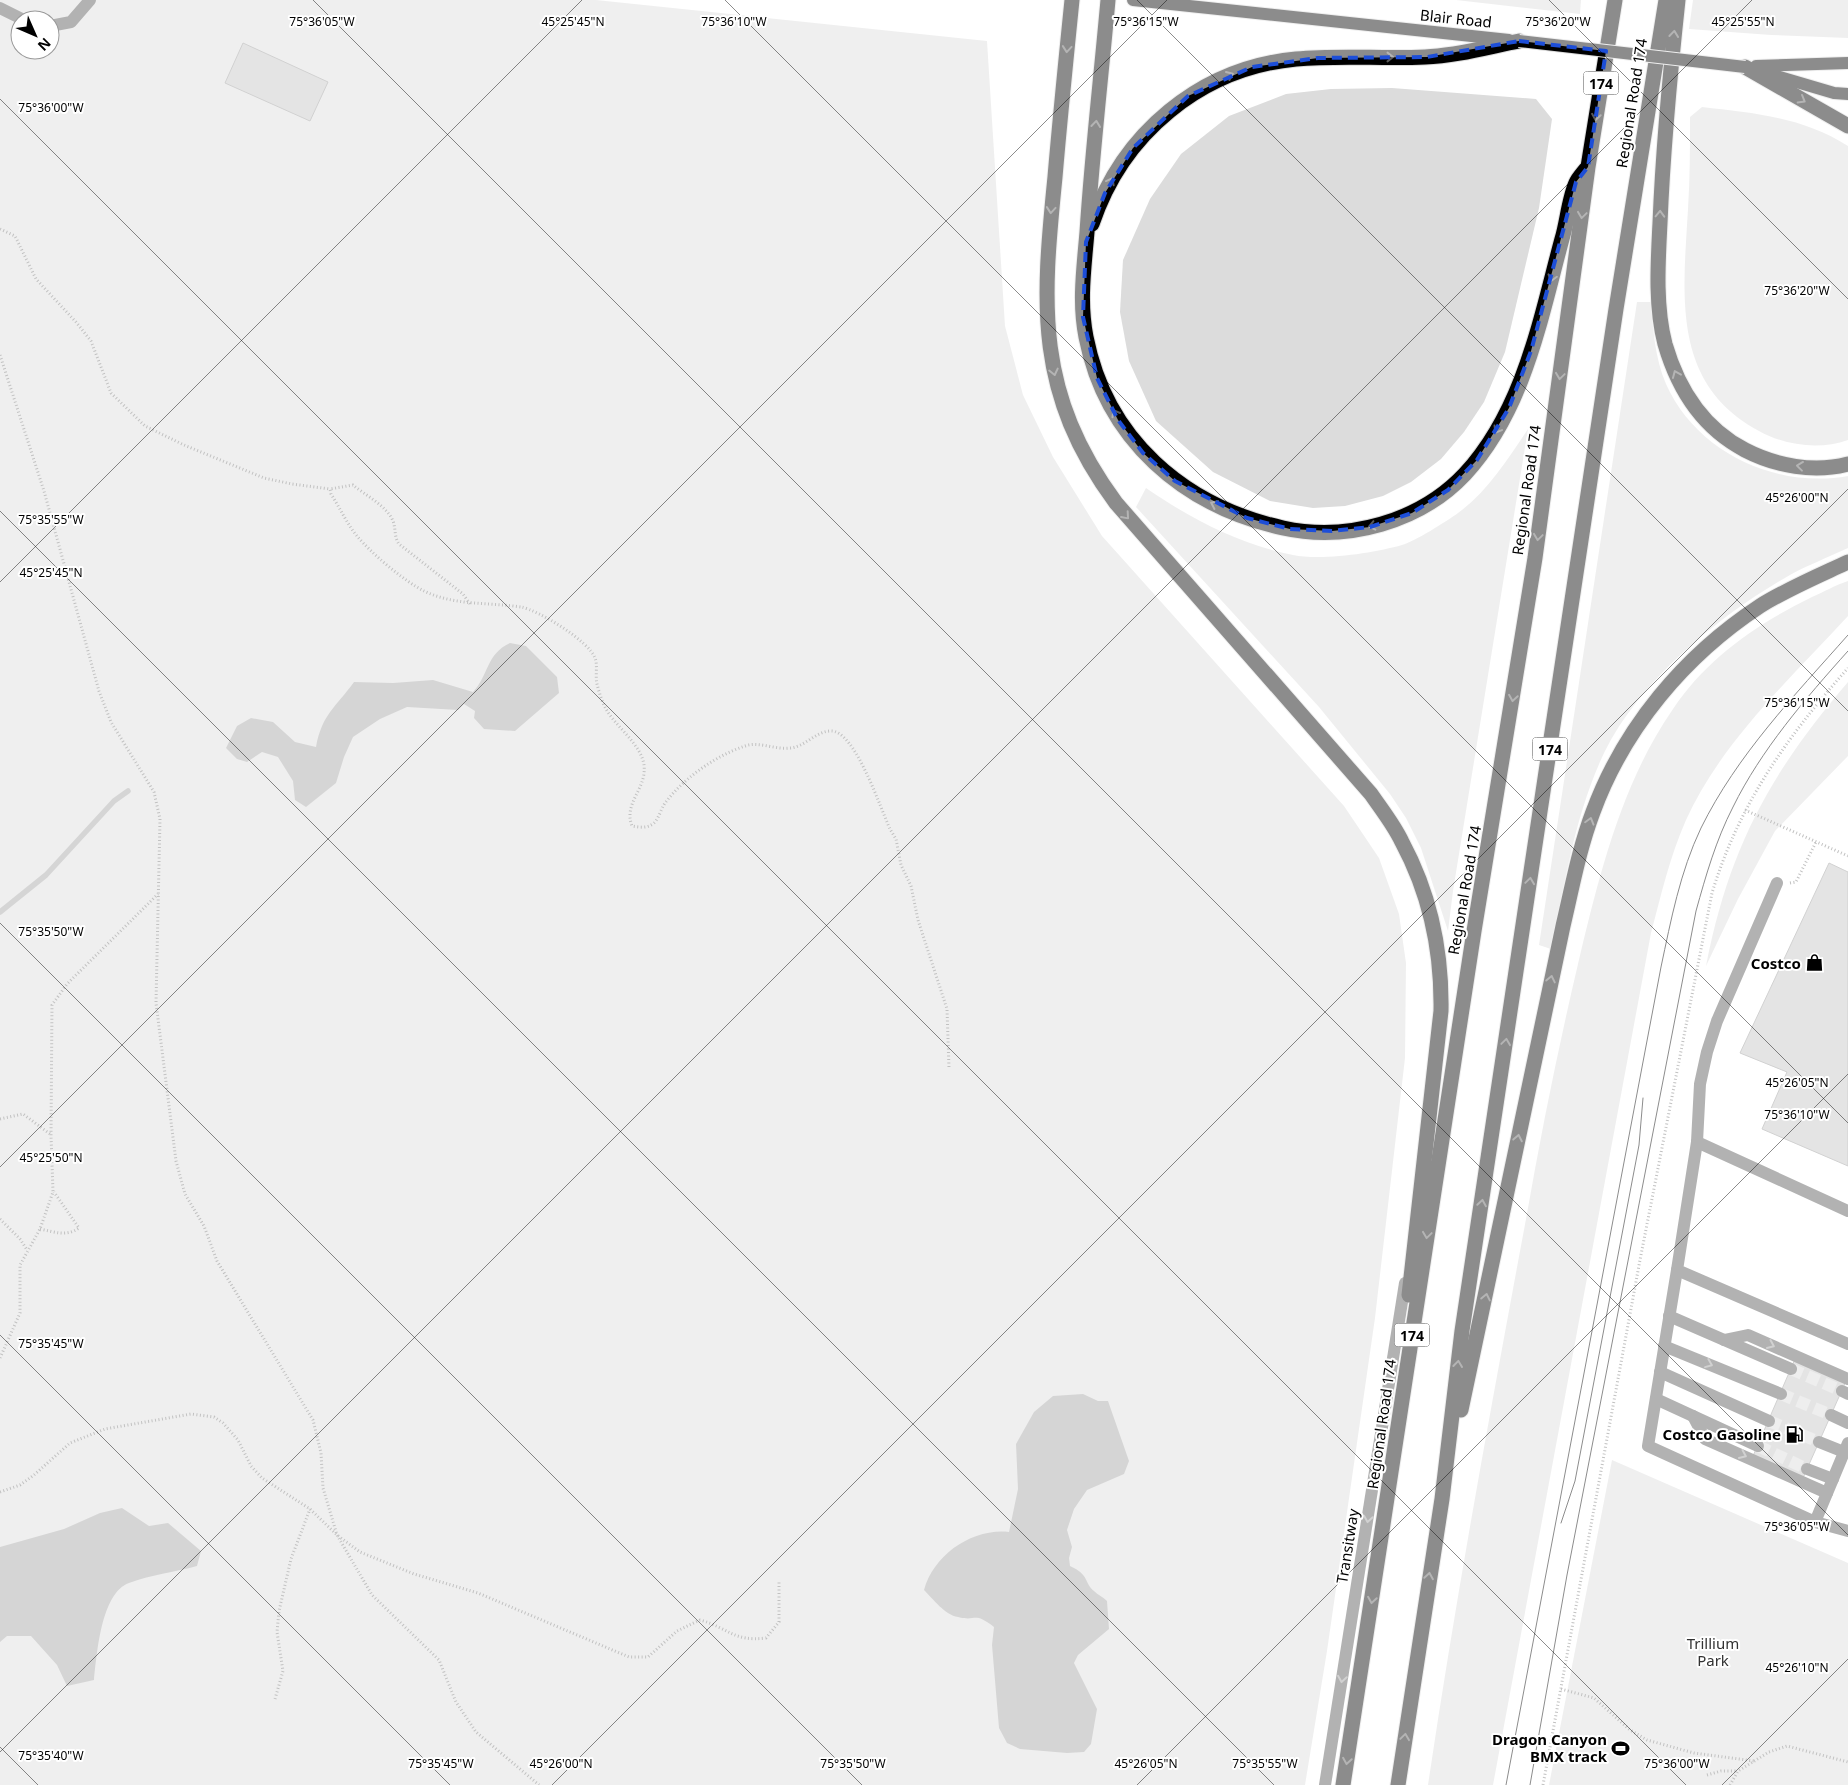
<svg xmlns="http://www.w3.org/2000/svg" width="1848" height="1785" font-family="'Noto Sans',sans-serif">
<style>
.green{fill:#dcdcdc;fill-rule:evenodd}
.water{fill:#a3a3a3}
.lines{fill:none;stroke-linecap:round;stroke-linejoin:round}
.stream{stroke:#a3a3a3;stroke-width:5.5}
.building{fill:#c4c4c4;stroke:#999}
.minor-tunnel{stroke:#d9d9d9;stroke-width:12;stroke-dasharray:12 6;stroke-linecap:butt}
.major-casing{stroke:#dbdbdb;stroke-width:14}
.highway-casing{stroke:#dbdbdb;stroke-width:17}
.path{stroke:#777;stroke-width:3;stroke-dasharray:1 2.5;stroke-linecap:butt}
.minor{stroke:#555;stroke-width:12}
.major{stroke:#000;stroke-width:12}
.highway{stroke:#000;stroke-width:15}
.tram{stroke:#000;stroke-width:1}
.major-bridge-casing{stroke:#dbdbdb;stroke-width:14;stroke-linecap:butt}
.major-bridge{stroke:#000;stroke-width:12}
.oneway{stroke:#595959}
.oneway2{stroke:#999}
.marked{fill:none;stroke:#1d4ed8;stroke-width:4;stroke-dasharray:10 6;stroke-linejoin:round}
.ticks{fill:none;stroke:#000;stroke-width:1;stroke-opacity:0.45}
.labels{text-anchor:middle;dominant-baseline:central;stroke-width:4;stroke-linejoin:round;paint-order:stroke}
.shield{fill:#fff;stroke:#4c4c4c;stroke-width:1}
.shield-label{font-size:14px;font-weight:bold;fill:#000}
.street-label{font-size:15px;fill:#000;stroke:#fff}
.poi-label{font-size:15px;font-weight:bold;fill:#000;stroke:#fff;text-anchor:end}
.park-label{font-size:15px;fill:#333;stroke:#fff}
.ticks-label{font-size:12px;text-anchor:middle;fill:#000;stroke:#fff;stroke-width:4;stroke-linejoin:round;paint-order:stroke}
</style>
<rect width="100%" height="100%" fill="#fff"/>
<g class="green">
<path d="M0,0H596L987,41L1005,326L1023,395L1053,457L1102,536L1344,806L1379,858L1399,914L1406,963L1405,1058L1375,1318L1327,1651L1305,1785H0ZM20,20H50V50H20Z"/>
<polygon points="1456,0 1581,0 1580,14"/>
<polygon points="1693,0 1848,0 1848,38 1771,35 1689,29"/>
<polygon points="1392,88 1536,99 1552,119 1539,208 1505,352 1484,402 1464,432 1441,459 1411,482 1383,496 1345,506 1313,508 1270,501 1213,472 1156,421 1129,361 1120,312 1123,260 1150,199 1181,154 1229,116 1286,94 1331,89"/>
<path d="M1702,107C1754,113 1803,117 1848,146V440C1820,450 1786,446 1759,431C1671,384 1683,295 1688,209C1690,178 1690,148 1690,117Z"/>
<path d="M1637,302H1651C1653,330 1655,358 1666,384C1696,452 1776,489 1848,476V548C1829,557 1808,565 1790,575C1721,614 1641,679 1605,751C1575,813 1565,883 1551,949L1539,945Z"/>
<path d="M1528,429L1453,891L1448,931L1421,848L1406,818L1390,794L1319,707L1136,507L1146,488C1191,519 1239,544 1293,555C1321,561 1374,553 1402,545C1414,542 1447,521 1458,513C1487,492 1508,459 1528,429Z"/>
<path d="M1848,581V616C1790,679 1722,741 1686,820C1670,856 1661,895 1651,933L1493,1785H1428C1456,1596 1491,1407 1526,1219C1541,1133 1558,1049 1578,964C1599,876 1621,784 1673,709C1707,658 1757,624 1812,597C1824,592 1835,585 1848,581Z"/>
<path d="M1848,682V756L1775,831L1738,899L1706,966C1729,848 1770,773 1848,682Z"/>
<polygon points="1612,1460 1848,1563 1848,1785 1549,1785"/>
</g>
<g class="water">
<path d="M510,643L526,646L557,677L559,693L515,731L484,729L474,718L475,711L464,704L458,710L407,707L380,719L353,737L344,757L336,783L306,807L295,800L293,781L278,757L262,752L247,762L237,759L226,748L237,726L251,718L273,722L295,742L316,747C322,714 336,707 354,682L393,683L433,680L473,692C489,675 486,654 510,643Z"/>
<path d="M1083,1394L1098,1401H1108L1129,1461L1124,1474L1087,1490L1074,1509L1067,1530L1072,1547L1069,1558L1070,1566C1090,1575 1084,1583 1094,1591C1098,1595 1103,1597 1107,1601L1109,1629L1078,1655L1074,1663L1097,1709L1091,1744L1084,1752L1067,1753L1020,1749L1007,1743L999,1728L992,1645L994,1627C973,1611 977,1622 958,1617C945,1615 933,1599 924,1590C934,1554 973,1528 1009,1532L1018,1489L1016,1444L1034,1412L1053,1396Z"/>
<path d="M122,1508L149,1526L168,1523L201,1551L197,1566C175,1572 150,1575 129,1583C101,1593 97,1654 94,1680L67,1686L57,1665L31,1636H7L0,1642V1547L64,1529L100,1513Z"/>
</g>
<g class="lines">
<polyline class="stream" points="0,912 46,875 114,801 128,791"/>
</g>
<g class="building">
<polygon points="243,43 328,82 310,121 225,83"/>
<polygon points="1829,863 1848,872 1848,1166 1762,1129 1787,1072 1740,1053"/>
<polygon points="1795,1359 1846,1381 1803,1478 1753,1456"/>
</g>
<g class="lines">
<g class="minor-tunnel">
<polyline points="1791,1369 1842,1391"/>
<polyline points="1781,1394 1831,1415"/>
<polyline points="1769,1421 1819,1442"/>
<polyline points="1758,1446 1807,1469"/>
</g>
<defs>
<g id="major">
<polyline points="1133,0 1509,40"/>
<polyline points="1756,66 1848,63"/>
<polyline points="1759,71 1834,93 1848,94"/>
</g>
<g id="highway">
<path d="M1072,0C1066,59 1060,118 1055,177C1042,306 1035,393 1116,503L1371,794C1382,810 1394,825 1402,842C1430,894 1442,953 1441,1011L1409,1295"/>
<path d="M1108,0C1101,78 1092,155 1087,232C1084,268 1079,302 1086,337C1106,439 1183,506 1283,528C1347,542 1420,522 1465,474C1524,410 1540,320 1562,239C1567,223 1569,198 1576,183C1578,178 1583,173 1586,169"/>
<path d="M1678,0C1670,74 1663,148 1660,223C1658,262 1655,306 1665,344C1678,389 1703,428 1745,450C1776,466 1814,473 1848,464"/>
<polyline points="1745,67 1848,126"/>
<path d="M1092,224C1122,134 1200,68 1296,59C1339,55 1382,59 1425,57C1456,56 1488,47 1519,41"/>
<path d="M1461,1410L1563,926C1572,888 1579,849 1593,812C1624,728 1684,656 1760,606C1787,589 1818,576 1848,562"/>
<polyline points="1343,1785 1474,931 1535,558 1588,167 1615,0"/>
<polyline points="1398,1785 1442,1499 1462,1331 1544,785 1616,309 1666,0"/>
</g>
</defs>
<use href="#major" class="major-casing"/>
<use href="#highway" class="highway-casing"/>
<g class="path">
<polyline points="0,229 15,236 36,279 76,322 91,341 111,393 145,426 184,445 264,478 292,484 330,489"/>
<polyline points="0,355 44,491 99,691 111,722 154,792 160,819 156,1003 176,1161 185,1194 204,1226 217,1261 313,1420 321,1453 323,1488 337,1535 372,1595 439,1660 456,1702 476,1732 539,1785"/>
<path d="M470,604L463,594L399,544C394,537 396,529 393,521C387,506 365,495 353,485L330,489L331,494C340,508 347,524 357,536C372,554 404,581 424,591C455,606 488,602 521,607C538,610 589,641 595,658C598,665 595,676 597,684C599,692 602,702 606,709C616,727 641,744 644,765C647,789 623,803 632,826C639,827 647,829 654,823C659,818 661,809 665,803C684,778 715,756 745,746C759,741 775,750 790,748C805,747 816,731 831,731C855,730 881,810 890,829L896,839L901,865L911,886L918,920L947,1009L949,1068"/>
<polyline points="1745,810 1848,856"/>
<polyline points="1790,883 1796,882 1816,842"/>
<polyline points="0,1119 23,1114 50,1134"/>
<polyline points="0,1219 20,1239 27,1250"/>
<path d="M40,1229C55,1232 66,1237 79,1228L54,1192"/>
<polyline points="0,1358 20,1313 20,1265 40,1229 53,1192 51,1135 52,1005 67,984 158,894"/>
<path d="M0,1492L20,1485L34,1475L70,1443L105,1429L191,1414L214,1417L223,1423L238,1440L251,1466L262,1478L310,1509L337,1535L360,1552L414,1574L478,1593L629,1657H648L677,1631L700,1620C729,1628 733,1642 766,1638L779,1622V1581"/>
<polyline points="1561,1689 1594,1698 1630,1730 1647,1740 1694,1753 1754,1761"/>
<polyline points="275,1699 283,1671 277,1632 279,1611 291,1559 310,1509"/>
<polyline points="1707,1775 1721,1771 1737,1771"/>
<path d="M1543,1785L1640,1260L1712,893C1739,804 1787,737 1848,668"/>
<polyline points="1730,1785 1738,1771 1769,1752 1787,1746 1848,1762"/>
</g>
<g class="minor">
<polyline points="0,8 24,20"/>
<polyline points="50,26 71,22 90,0"/>
<polyline points="1777,883 1717,1021 1707,1052 1700,1084 1697,1142 1677,1270 1848,1344"/>
<polyline points="1697,1142 1848,1211"/>
<polyline points="1677,1270 1648,1446 1815,1522 1848,1531"/>
<polyline points="1669,1316 1791,1369"/>
<polyline points="1724,1340 1748,1335 1848,1379"/>
<polyline points="1664,1346 1781,1394"/>
<polyline points="1660,1372 1769,1421"/>
<polyline points="1842,1391 1848,1394"/>
<polyline points="1656,1399 1758,1446"/>
<polyline points="1831,1415 1848,1423"/>
<polyline points="1693,1416 1705,1439 1827,1493"/>
<polyline points="1819,1442 1844,1452"/>
<polyline points="1807,1469 1833,1479"/>
<polyline points="1815,1522 1848,1443"/>
<polyline points="1325,1785 1405,1283"/>
</g>
<use href="#major" class="major"/>
<use href="#highway" class="highway"/>
<g class="tram">
<polyline points="1561,1523 1575,1481 1639,1145 1643,1098"/>
<path d="M1506,1785L1661,967C1671,920 1680,872 1701,828C1737,755 1794,696 1848,635"/>
<path d="M1530,1785L1567,1575L1696,911C1706,875 1716,840 1733,807C1761,750 1805,699 1848,651"/>
</g>
<defs>
<polyline id="major-bridge" points="1519,41 1745,67"/>
</defs>
<use href="#major-bridge" class="major-bridge-casing"/>
<use href="#major-bridge" class="major-bridge"/>
</g>
<defs><path id="oneway-chevron" d="M-2-3.5L2.5 0L-2 3.5" fill="none" stroke-width="1.6" stroke-linecap="round" stroke-linejoin="round" transform="scale(1.25)"/></defs>
<g class="oneway">
<use href="#oneway-chevron" transform="translate(1674 34) rotate(-84)"/>
<use href="#oneway-chevron" transform="translate(1067 49) rotate(95)"/>
<use href="#oneway-chevron" transform="translate(1390 57)"/>
<use href="#oneway-chevron" transform="translate(1230 75) rotate(-23)"/>
<use href="#oneway-chevron" transform="translate(1802 100) rotate(30)"/>
<use href="#oneway-chevron" transform="translate(1596 117) rotate(99)"/>
<use href="#oneway-chevron" transform="translate(1096 124) rotate(-84)"/>
<use href="#oneway-chevron" transform="translate(1111 181) rotate(-61)"/>
<use href="#oneway-chevron" transform="translate(1051 210) rotate(95)"/>
<use href="#oneway-chevron" transform="translate(1660 214) rotate(-88)"/>
<use href="#oneway-chevron" transform="translate(1582 215) rotate(98)"/>
<use href="#oneway-chevron" transform="translate(1552 278) rotate(106)"/>
<use href="#oneway-chevron" transform="translate(1054 372) rotate(77)"/>
<use href="#oneway-chevron" transform="translate(1676 374) rotate(-113)"/>
<use href="#oneway-chevron" transform="translate(1560 376) rotate(98)"/>
<use href="#oneway-chevron" transform="translate(1115 413) rotate(-120)"/>
<use href="#oneway-chevron" transform="translate(1497 430) rotate(121)"/>
<use href="#oneway-chevron" transform="translate(1800 466) rotate(-173)"/>
<use href="#oneway-chevron" transform="translate(1214 504) rotate(-155)"/>
<use href="#oneway-chevron" transform="translate(1126 516) rotate(49)"/>
<use href="#oneway-chevron" transform="translate(1372 526) rotate(167)"/>
<use href="#oneway-chevron" transform="translate(1538 537) rotate(98)"/>
<use href="#oneway-chevron" transform="translate(1513 698) rotate(99)"/>
<use href="#oneway-chevron" transform="translate(1590 821) rotate(-74)"/>
<use href="#oneway-chevron" transform="translate(1530 881) rotate(-82)"/>
<use href="#oneway-chevron" transform="translate(1551 979) rotate(-78)"/>
<use href="#oneway-chevron" transform="translate(1506 1042) rotate(-82)"/>
<use href="#oneway-chevron" transform="translate(1518 1138) rotate(-79)"/>
<use href="#oneway-chevron" transform="translate(1482 1203) rotate(-81)"/>
<use href="#oneway-chevron" transform="translate(1427 1235) rotate(98)"/>
<use href="#oneway-chevron" transform="translate(1486 1297) rotate(-78)"/>
<use href="#oneway-chevron" transform="translate(1458 1364) rotate(-83)"/>
<use href="#oneway-chevron" transform="translate(1429 1576) rotate(-81)"/>
<use href="#oneway-chevron" transform="translate(1372 1600) rotate(99)"/>
<use href="#oneway-chevron" transform="translate(1405 1737) rotate(-82)"/>
<use href="#oneway-chevron" transform="translate(1347 1761) rotate(99)"/>
</g>
<g class="oneway2">
<use href="#oneway-chevron" transform="translate(1771 1345) rotate(24)"/>
<use href="#oneway-chevron" transform="translate(1709 1364) rotate(22)"/>
<use href="#oneway-chevron" transform="translate(1743 1455) rotate(24)"/>
<use href="#oneway-chevron" transform="translate(1368 1519) rotate(99)"/>
<use href="#oneway-chevron" transform="translate(1342 1679) rotate(99)"/>
</g>
<path d="M0 0H1848V1785H0ZM1519,41L1606,51L1588,167L1576,182L1531,351L1509,408L1477,460L1448,490L1412,513L1370,527L1332,531L1290,529L1247,518L1175,481L1143,453L1118,420L1097,378L1083,317L1086,242L1105,193L1133,148L1188,96L1252,67L1318,58L1427,57Z" fill="#fff" fill-opacity=".55" fill-rule="evenodd"/>
<path class="marked" d="M1519,41L1606,51L1588,167L1576,182L1531,351L1509,408L1477,460L1448,490L1412,513L1370,527L1332,531L1290,529L1247,518L1175,481L1143,453L1118,420L1097,378L1083,317L1086,242L1105,193L1133,148L1188,96L1252,67L1318,58L1427,57Z"/>
<path class="ticks" d="M313,0L1848,1535M725,0L1848,1123M1137,0L1848,711M1549,0L1848,299M0,99L1686,1785M0,511L1274,1785M0,582L582,0M0,923L862,1785M0,1167L1167,0M0,1335L450,1785M0,1747L38,1785M0,1752L1752,0M552,1785L1848,489M1137,1785L1848,1074M1722,1785L1848,1659"/>
<defs>
<symbol id="shop-bare" viewBox="-9 -9 18 18"><path d="M-5-2.5h2.3a2.7 3.5 0 0 1 5.4 0H5L5.5 6h-11ZM-1.5-2.5h3a1.5 2.3 0 0 0-3 0Z" fill="#000" stroke="#fff" stroke-width="2.5" paint-order="stroke"/></symbol>
<symbol id="fuel-bare" viewBox="-9 -9 18 18"><path d="M-5.5-6h7V0h2V4h1.3V-2.5L3-4.5l.8-.8L6-3V5H2.5V1h-1V6h-7ZM-4.2-4.7v3.2H.2V-4.7Z" fill="#000" stroke="#fff" stroke-width="2.5" paint-order="stroke"/></symbol>
<symbol id="stadium-bare" viewBox="-9 -9 18 18"><path d="M0-5a6.5 5 0 1 0 0 10a6.5 5 0 1 0 0-10ZM-3.5-1.8h7v3.6h-7Z" fill="#000" stroke="#fff" stroke-width="2.5" paint-order="stroke"/></symbol>
</defs>
<g fill-rule="evenodd">
<use href="#shop-bare" x="1802" y="950" width="25" height="25"/>
<use href="#fuel-bare" x="1782" y="1422" width="25" height="25"/>
<use href="#stadium-bare" x="1608" y="1736" width="25" height="25"/>
</g>
<g class="labels">
<g class="shield">
<rect x="1583.5" y="71.5" width="35" height="23" rx="4"/>
<rect x="1532.5" y="737.5" width="35" height="23" rx="4"/>
<rect x="1394.5" y="1323.5" width="35" height="23" rx="4"/>
</g>
<g class="shield-label">
<text x="1601" y="83">174</text>
<text x="1550" y="749">174</text>
<text x="1412" y="1335">174</text>
</g>
<g class="street-label">
<text transform="translate(1456 18) rotate(6)">Blair Road</text>
<text transform="translate(1631 103) rotate(-81)">Regional Road 174</text>
<text transform="translate(1526 490) rotate(-82)">Regional Road 174</text>
<text transform="translate(1464 890) rotate(-80)">Regional Road 174</text>
<text transform="translate(1381 1424) rotate(-82)">Regional Road 174</text>
<text transform="translate(1347 1546) rotate(-81)">Transitway</text>
</g>
<g class="poi-label">
<text x="1801" y="963">Costco</text>
<text x="1781" y="1434">Costco Gasoline</text>
<text x="1607" y="1739">Dragon Canyon<tspan x="1607" dy="17">BMX track</tspan></text>
</g>
<g class="park-label">
<text x="1713" y="1643">Trillium<tspan x="1713" dy="17">Park</tspan></text>
</g>
</g>
<g class="ticks-label">
<text x="322" y="26">75°36'05"W</text>
<text x="573" y="26">45°25'45"N</text>
<text x="734" y="26">75°36'10"W</text>
<text x="1146" y="26">75°36'15"W</text>
<text x="1558" y="26">75°36'20"W</text>
<text x="1743" y="26">45°25'55"N</text>
<text x="51" y="112">75°36'00"W</text>
<text x="1797" y="295">75°36'20"W</text>
<text x="1797" y="502">45°26'00"N</text>
<text x="51" y="524">75°35'55"W</text>
<text x="51" y="577">45°25'45"N</text>
<text x="1797" y="707">75°36'15"W</text>
<text x="51" y="936">75°35'50"W</text>
<text x="1797" y="1087">45°26'05"N</text>
<text x="1797" y="1119">75°36'10"W</text>
<text x="51" y="1162">45°25'50"N</text>
<text x="51" y="1348">75°35'45"W</text>
<text x="1797" y="1531">75°36'05"W</text>
<text x="1797" y="1672">45°26'10"N</text>
<text x="51" y="1760">75°35'40"W</text>
<text x="441" y="1768">75°35'45"W</text>
<text x="561" y="1768">45°26'00"N</text>
<text x="853" y="1768">75°35'50"W</text>
<text x="1146" y="1768">45°26'05"N</text>
<text x="1265" y="1768">75°35'55"W</text>
<text x="1677" y="1768">75°36'00"W</text>
</g>
<g transform="translate(35 35) rotate(135)"><circle r="24" fill="#ffffff" stroke="#999999"/>
<path d="M0-4L9 19L0 12L-9 19Z" fill="#000000"/>
<text y="-8" font-size="14" font-weight="bold" text-anchor="middle" fill="#000000">N</text>
</g>
</svg>
